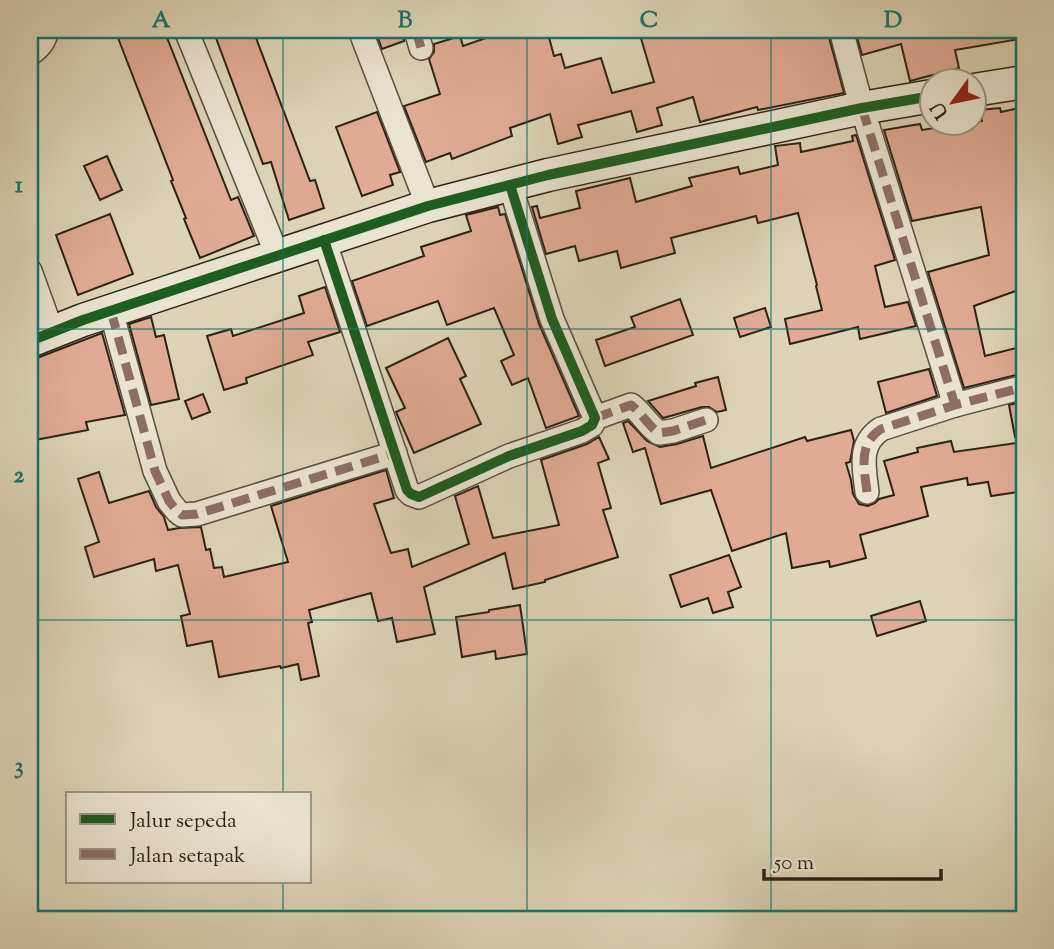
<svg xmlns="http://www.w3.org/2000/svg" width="1054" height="949" font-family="'Sorts Mill Goudy',serif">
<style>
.building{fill:#e0aa94;stroke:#2b2216;stroke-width:2}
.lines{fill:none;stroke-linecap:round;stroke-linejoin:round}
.street-casing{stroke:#584e3e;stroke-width:26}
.secondary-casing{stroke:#2b2216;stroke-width:35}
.street{stroke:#e9e3d0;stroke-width:23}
.secondary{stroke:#e9e3d0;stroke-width:32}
.quiet{stroke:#8d6e63;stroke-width:9;stroke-dasharray:18 9;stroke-linecap:butt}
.cycleway-casing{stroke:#e9e3d0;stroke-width:15}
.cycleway{stroke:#1b5e20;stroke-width:10}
.grid{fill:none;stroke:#0f766e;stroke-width:2;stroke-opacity:0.55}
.neatline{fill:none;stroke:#0f766e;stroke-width:2.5}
.grid-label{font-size:23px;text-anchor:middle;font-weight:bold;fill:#0f766e}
</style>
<rect width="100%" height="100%" fill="#ddd4b7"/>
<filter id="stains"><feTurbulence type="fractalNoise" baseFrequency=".00286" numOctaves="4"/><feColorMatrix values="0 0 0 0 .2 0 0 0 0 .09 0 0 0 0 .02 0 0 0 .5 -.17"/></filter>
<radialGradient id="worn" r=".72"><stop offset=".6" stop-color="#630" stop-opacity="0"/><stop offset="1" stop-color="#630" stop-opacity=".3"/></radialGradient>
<g class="building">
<polygon points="115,30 164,30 231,200 238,197 254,236 200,258 184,219 186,218 171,181 173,180"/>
<polygon points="213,30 253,30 310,181 315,180 324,208 289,220 271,162 263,164"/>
<polygon points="375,30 402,30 404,41 382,49"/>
<polygon points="509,30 547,30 554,56 561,54 565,68 601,58 612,93 654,82 640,35 657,30 827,30 844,93 758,110 757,107 700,122 693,97 657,108 662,125 637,132 631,111 578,125 582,137 558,144 550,114 510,128 512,136 452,159 450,153 426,162 404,106 440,94 429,59 434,52 434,44 460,36 463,46"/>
<polygon points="855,30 1013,30 1014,40 955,50 959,68 910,81 901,44 862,55"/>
<polygon points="1024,107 1024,288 974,306 985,356 1024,346 1024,373 964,388 928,272 989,255 981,207 912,221 884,130 920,124 922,130 982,121 980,110 1000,108 1001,112"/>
<polygon points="377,112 400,172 390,175 393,185 362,196 336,127"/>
<polygon points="856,135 895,260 875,266 885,307 908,302 916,326 860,339 858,327 790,344 785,319 822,310 816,286 817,285 798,213 758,223 756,216 671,238 675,253 621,268 617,251 579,261 575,246 546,254 532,207 537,206 540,218 580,208 576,191 630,178 636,202 692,186 689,178 738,167 740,174 778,165 775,146 800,143 801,152 853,141 852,136"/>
<polygon points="107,156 122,190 100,200 84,166"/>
<polygon points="498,207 500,215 505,214 539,324 579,416 546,428 528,378 512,385 501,361 514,355 494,308 447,325 438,301 367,326 352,281 424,256 421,247 471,231 466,215"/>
<polygon points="110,214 133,274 78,295 56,235"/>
<polygon points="325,287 340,332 308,342 313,355 246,378 247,383 224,390 207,336 231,329 233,336 304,313 299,296"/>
<polygon points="680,299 693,335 605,366 596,340 635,327 631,317"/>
<polygon points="765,308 771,327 740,337 734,318"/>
<polygon points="151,317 156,337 164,335 179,399 151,405 129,324"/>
<polygon points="102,333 125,415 86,422 88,430 30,441 30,359 37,358"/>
<polygon points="448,338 466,376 460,379 481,424 414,453 396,412 405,408 386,368"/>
<polygon points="929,369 937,396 886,413 878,382"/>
<polygon points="718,377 726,410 717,412 709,407 702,407 663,418 648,401 696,386 695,383"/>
<polygon points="203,394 210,412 192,419 185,401"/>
<polygon points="1024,401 1024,436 1015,437 1009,405"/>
<polygon points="628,421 647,441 660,447 677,444 703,436 711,468 805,437 807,441 851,430 854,441 850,462 846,463 851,480 853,494 859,504 868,506 875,503 879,499 894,495 884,461 918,452 917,448 951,441 954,452 1024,442 1024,491 991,496 988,482 968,485 967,478 921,487 928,516 860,535 866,558 830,567 829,561 792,568 786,533 732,551 711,490 661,504 645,448 633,452 623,423"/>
<polygon points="599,437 609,459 598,463 611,508 603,510 618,557 545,580 545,582 513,589 505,553 424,587 435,634 397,642 392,618 378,621 371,593 309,610 312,622 308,623 319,676 301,680 298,664 281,668 280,666 219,677 212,641 187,646 181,616 190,614 178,565 156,571 154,559 94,577 85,547 99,542 78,479 99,472 109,503 149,491 156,507 164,517 168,530 179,528 201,527 206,550 210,549 214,568 222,567 224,577 288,562 271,506 386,470 394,498 374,504 391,553 408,549 412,567 469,544 455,496 478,486 493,538 559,525 541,460 587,444"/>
<polygon points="729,555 741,587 728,592 733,607 713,613 708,598 681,607 670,575"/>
<polygon points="920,601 926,621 877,636 871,616"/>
<polygon points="520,605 527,654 496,659 495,651 462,657 456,617 489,612 489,610"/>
</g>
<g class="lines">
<defs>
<g id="street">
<polyline points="186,30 278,257"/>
<polyline points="360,30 428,206"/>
<polyline points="416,30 421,48"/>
<polyline points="841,30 862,108 955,405"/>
<path d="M30,54C40,47 44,42 47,30"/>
<polyline points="324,240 407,490 411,494 419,497 509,456 582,431 592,425 595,418 552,319 510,185"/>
<polyline points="30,271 52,332"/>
<polyline points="111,311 155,471 169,501 177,511 182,515 197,514 395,453"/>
<path d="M595,418L631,405C642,413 648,426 659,433L673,431L706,420"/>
<path d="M867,492C864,467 858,444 881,429L955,405L1024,387"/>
</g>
<g id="secondary">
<polyline points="974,90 1024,82"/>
<polyline points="30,341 83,320 428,206 548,175 862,108 932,96"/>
</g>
</defs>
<use href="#street" class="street-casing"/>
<use href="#secondary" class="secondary-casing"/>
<use href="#street" class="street"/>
<use href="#secondary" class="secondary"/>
<g class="quiet">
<polyline points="416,30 421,48"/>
<polyline points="862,108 955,405"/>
<polyline points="111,311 155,471 169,501 177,511 182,515 197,514 395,453"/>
<path d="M595,418L631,405C642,413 648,426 659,433L673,431L706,420"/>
<path d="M867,492C864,467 858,444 881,429L955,405L1024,387"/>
</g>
<defs>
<g id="cycleway">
<polyline points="324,240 407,490 411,494 419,497 509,456 582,431 592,425 595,418 552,319 510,185"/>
<polyline points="30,341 83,320 428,206 548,175 862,108 932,96"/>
</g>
</defs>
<use href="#cycleway" class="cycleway-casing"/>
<use href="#cycleway" class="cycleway"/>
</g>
<path class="grid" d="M283,30V793M527,30V919M771,30V919M30,329H1024M30,620H1024M283,881V919"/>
<rect width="1054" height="949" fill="none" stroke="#ddd4b7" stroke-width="77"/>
<rect x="66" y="792" width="245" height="91" fill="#e9e3d0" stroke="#9d9686" stroke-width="2"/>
<rect x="80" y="814" width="35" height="10" fill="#1b5e20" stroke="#9d9686" stroke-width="2"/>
<text x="130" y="827" font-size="21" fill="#2b2216">Jalur sepeda</text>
<rect x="80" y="849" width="35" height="10" fill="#8d6e63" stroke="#9d9686" stroke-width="2"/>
<text x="130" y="862" font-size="21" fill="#2b2216">Jalan setapak</text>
<g transform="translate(953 102) rotate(237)"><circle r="33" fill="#e9e3d0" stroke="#9d9686" stroke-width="2"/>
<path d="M0-5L12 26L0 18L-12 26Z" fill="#8f2418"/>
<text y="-10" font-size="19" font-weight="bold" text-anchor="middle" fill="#2b2216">U</text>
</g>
<path d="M764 869v10h177v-10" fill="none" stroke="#2b2216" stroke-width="3.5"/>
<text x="774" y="869" font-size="21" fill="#2b2216" stroke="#e9e3d0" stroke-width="5" paint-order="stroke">50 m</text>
<rect x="38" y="38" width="978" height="873" class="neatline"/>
<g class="grid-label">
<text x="161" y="27">A</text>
<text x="405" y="27">B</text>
<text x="649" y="27">C</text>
<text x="893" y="27">D</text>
<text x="19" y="192">1</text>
<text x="19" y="482">2</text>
<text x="19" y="773">3</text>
</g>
<rect width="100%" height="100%" filter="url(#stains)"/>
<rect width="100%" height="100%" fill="url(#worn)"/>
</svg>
